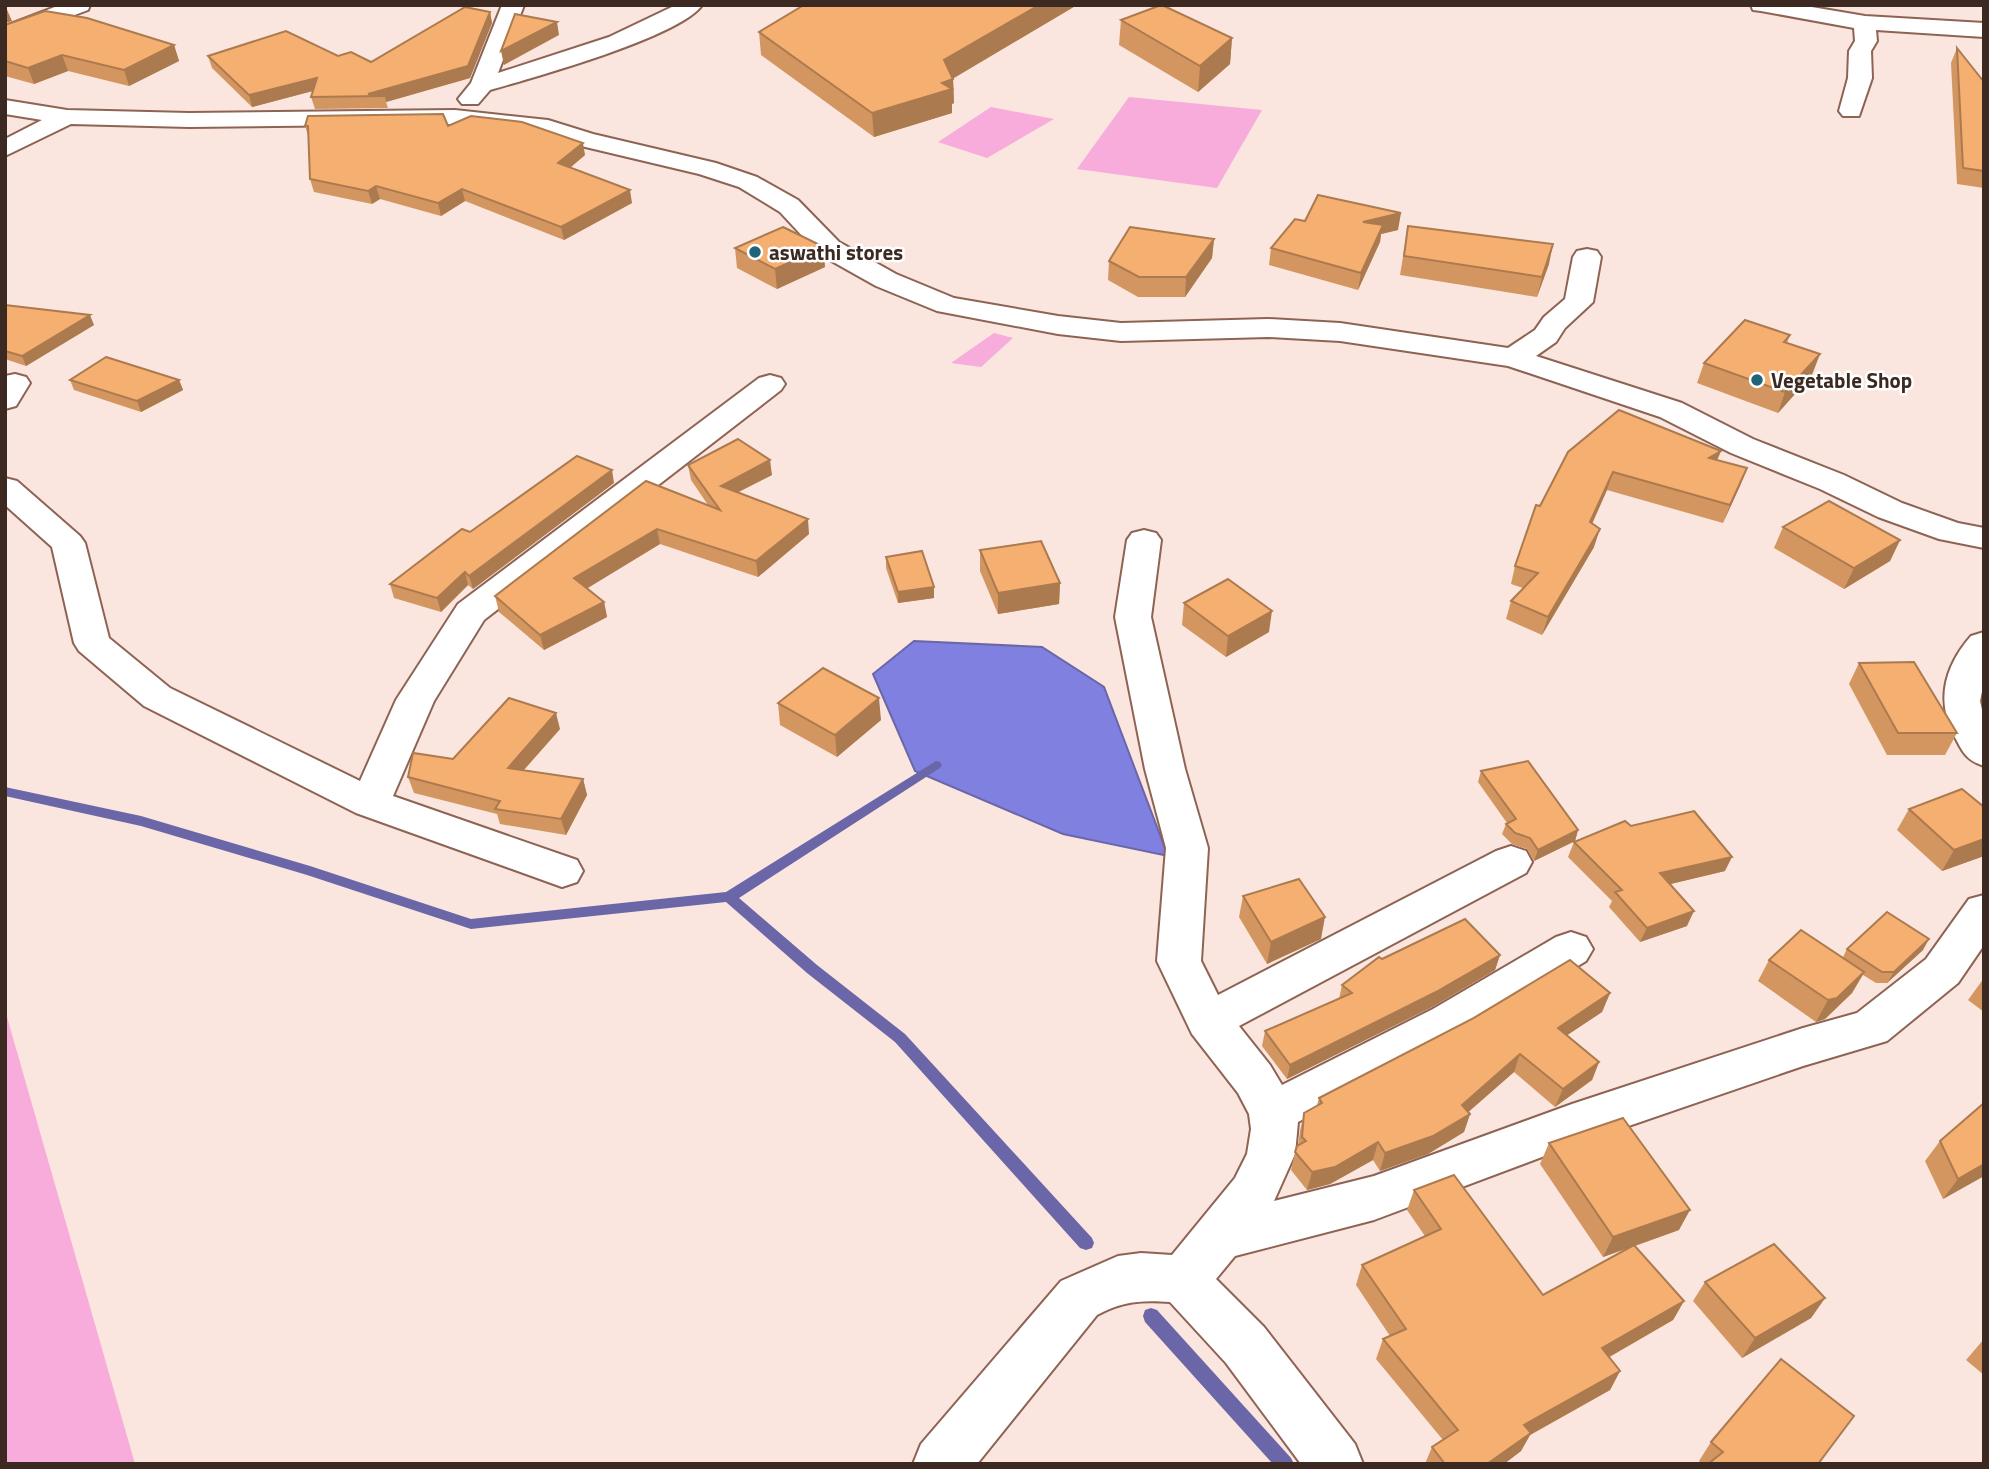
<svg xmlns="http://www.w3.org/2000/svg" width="1989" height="1469" font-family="'Titillium Web',sans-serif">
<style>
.green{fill:#f7acdb}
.water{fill:#8080e1;stroke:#6b66a8;stroke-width:2}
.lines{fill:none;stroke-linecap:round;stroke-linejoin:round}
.stream{fill:#6b66a8;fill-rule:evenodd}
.minor-casing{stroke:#8e6353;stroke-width:4}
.minor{fill:#fff;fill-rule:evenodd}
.wall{fill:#d39661}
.shaded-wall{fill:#ac7a4f}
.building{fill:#f5af71;stroke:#ac7a4f;stroke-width:2}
.poi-dot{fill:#216377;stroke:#fff;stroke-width:2.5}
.labels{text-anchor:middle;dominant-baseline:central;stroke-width:5;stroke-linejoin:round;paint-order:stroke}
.far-poi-label{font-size:21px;font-weight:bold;fill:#3b2922;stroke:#fff;text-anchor:start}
</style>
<rect width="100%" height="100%" fill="#fae6de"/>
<g class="green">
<polygon points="1129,97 1262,110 1217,188 1077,169"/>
<polygon points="991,107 1054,119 987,158 938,142"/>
<polygon points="994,333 1013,338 981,367 951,363"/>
<polygon points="5,1010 135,1464 5,1464"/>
</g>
<polygon class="water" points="914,641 1042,647 1104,687 1168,856 1063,834 915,771 873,674"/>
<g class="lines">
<g class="stream">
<polygon points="936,761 940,762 942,765 940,768 739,898 817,965 905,1034 1092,1238 1094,1243 1092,1248 1086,1250 1080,1248 895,1042 807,973 726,902 471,929 307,875 141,826 5,796 5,787 141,816 310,866 471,919 726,892"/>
<polygon points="1151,1308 1157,1310 1291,1458 1294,1464 1273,1464 1145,1322 1143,1316 1145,1310"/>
</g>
<defs>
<g id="minor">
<polygon points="60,5 90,5 88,10 5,41 5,26"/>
<path d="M502,5H524L498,73L609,37L676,5H702C680,37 532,78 490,90L478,104H462L458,99L471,83Z"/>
<polygon points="1751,5 1800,5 1865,16 1984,23 1984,37 1876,30 1877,41 1871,51 1872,78 1859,116 1843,116 1839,111 1848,78 1849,51 1855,41 1854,28 1761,11 1753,10"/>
<polygon points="5,100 67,110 189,113 455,110 548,120 593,134 716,163 757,177 798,200 839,242 896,274 954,298 1058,316 1121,323 1268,319 1340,323 1508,348 1535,330 1544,317 1565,299 1573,257 1577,251 1587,249 1597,251 1601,257 1593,302 1565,328 1556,342 1536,356 1682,403 1753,439 1844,475 1902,503 1958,523 1984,528 1984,548 1939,539 1878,517 1820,489 1731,453 1660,417 1508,366 1340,341 1268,337 1121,341 1058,334 937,311 876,286 819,254 780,212 739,187 699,174 577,145 544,134 455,124 189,127 71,124 5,156 5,139 42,120 5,114"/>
<polygon points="15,374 26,377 30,383 16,406 5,409 5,376"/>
<polygon points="770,375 781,378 785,384 781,390 484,620 434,701 393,796 577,860 583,871 577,882 562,887 356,813 144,706 79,651 74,643 52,547 5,505 5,478 17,481 80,536 85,543 109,638 170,688 360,781 396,700 458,604 759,378"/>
<path d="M1144,530L1156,533L1161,540L1151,617L1185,769L1208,848L1201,961L1218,995L1496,851L1511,846L1526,851L1532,862L1526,873L1239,1026L1270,1065L1282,1085L1433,1009L1556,937L1571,932L1586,937L1593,949L1586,961L1465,1035L1298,1122L1295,1154L1274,1201L1374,1176L1572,1104L1803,1028L1857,1013L1926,959L1969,899L1984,895V945L1958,983L1887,1041L1803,1066L1582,1142L1374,1220L1235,1256L1216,1279L1264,1327L1355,1444L1363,1464H1301L1226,1363L1170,1302C1142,1300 1122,1301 1097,1315L977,1464H913L921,1444L1061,1281L1118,1256L1141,1253L1172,1255L1235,1178L1247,1154L1251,1129L1249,1114L1238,1093L1192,1034L1157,961L1166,848L1145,769L1115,617L1127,540L1132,533Z"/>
<path d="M1984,632V682L1980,701L1984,718V766C1969,761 1964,755 1957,741C1935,704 1943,668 1971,636Z"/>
</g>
</defs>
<use href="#minor" class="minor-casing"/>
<use href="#minor" class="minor"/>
</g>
<g class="wall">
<polygon points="804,5 1077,5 953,78 954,103 952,104 952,113 874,137 761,55 759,32"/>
<polygon points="490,12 492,23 470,78 386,102 388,108 315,109 311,97 313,91 252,107 212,68 208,56 371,62"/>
<polygon points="1121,20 1232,38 1230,64 1198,92 1119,45"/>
<polygon points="5,25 174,45 179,61 129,86 68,71 34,84 5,76"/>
<polygon points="1957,48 1984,82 1984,188 1957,184 1951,63"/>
<polygon points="305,126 448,126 585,155 570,168 632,203 564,240 465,201 441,216 380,199 372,204 314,192 310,179 309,138"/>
<polygon points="1305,221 1398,230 1381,234 1380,242 1358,290 1269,265 1271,248"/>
<polygon points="1408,226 1549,264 1537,297 1400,275"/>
<polygon points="1214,239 1212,258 1185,297 1138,297 1108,280 1109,261"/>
<polygon points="735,248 825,267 777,289 737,268"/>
<polygon points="5,305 94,325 26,366 5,359"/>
<polygon points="1790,335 1787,343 1812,375 1778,413 1697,383 1704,363"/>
<polygon points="70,380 179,380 183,390 141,412 74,390"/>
<polygon points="1619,410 1717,460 1747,468 1723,523 1607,490 1592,523 1594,547 1542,635 1506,619 1511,601 1523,588 1511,584 1515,566 1540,506"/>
<polygon points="688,465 772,475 738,492 809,534 758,577 660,544 587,588 604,602 607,617 544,650 499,612 495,596 708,505 691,480"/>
<polygon points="614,483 473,589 468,585 441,612 394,598 390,584 470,532"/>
<polygon points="1783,527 1900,540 1890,561 1844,589 1774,548"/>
<polygon points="980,550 1060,583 1059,604 998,614 980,571"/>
<polygon points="886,557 934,587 934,598 898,603 886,568"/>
<polygon points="1184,603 1269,632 1226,657 1182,625"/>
<polygon points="1859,663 1957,733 1945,755 1887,755 1849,684"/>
<polygon points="778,703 881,720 837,757 780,725"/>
<polygon points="560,729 524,770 583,779 587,795 566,835 500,824 497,814 414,793 408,777 453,759"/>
<polygon points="1481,771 1578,830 1575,841 1534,861 1527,849 1512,844 1502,834 1506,824 1507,823 1478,782"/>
<polygon points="1984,807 1984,856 1942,871 1897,830 1909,809"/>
<polygon points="1631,826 1725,871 1670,884 1687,926 1640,942 1609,907 1612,901 1568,857 1574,842"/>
<polygon points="1243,896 1321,939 1267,964 1239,917"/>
<polygon points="1847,949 1923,950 1887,983 1876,983 1863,975 1852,993 1825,1019 1816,1022 1758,981 1769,960 1843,957"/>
<polygon points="1500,955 1495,970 1432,1007 1287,1079 1262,1046 1265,1031 1339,999 1342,985 1382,959"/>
<polygon points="1984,978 1984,1012 1968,1000"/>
<polygon points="1610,993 1602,1012 1567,1035 1599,1062 1592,1080 1555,1107 1514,1072 1468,1112 1470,1114 1464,1132 1428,1154 1380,1171 1373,1160 1330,1184 1307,1190 1291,1170 1295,1152 1298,1146 1300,1131 1304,1113 1317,1105 1319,1098"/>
<polygon points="1984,1103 1984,1176 1943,1199 1925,1161 1940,1141"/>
<polygon points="1549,1143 1679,1230 1635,1246 1684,1301 1673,1320 1609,1357 1620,1371 1610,1390 1530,1435 1521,1451 1504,1464 1425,1464 1432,1447 1443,1440 1376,1359 1383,1339 1390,1336 1356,1285 1362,1265 1425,1236 1407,1210 1414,1190 1543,1295 1628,1248 1603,1257 1540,1164"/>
<polygon points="1705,1282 1825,1298 1811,1318 1742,1358 1693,1301"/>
<polygon points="1984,1339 1984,1375 1966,1360"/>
<polygon points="1711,1442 1818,1464 1702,1464 1699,1461"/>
</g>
<g class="shaded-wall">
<polygon points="5,5 12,21 5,23"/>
<polygon points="1039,5 1077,5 949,81 953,79 954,103 952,104 952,113 874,137 872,113 944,60"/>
<polygon points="490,12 492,23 470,78 386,102 385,96 368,94"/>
<polygon points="557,22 559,35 504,65 501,51"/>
<polygon points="1232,38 1230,64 1198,92 1200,66"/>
<polygon points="174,45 179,61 129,86 124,70"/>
<polygon points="62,55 68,71 34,84 28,68"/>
<polygon points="317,78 320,89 252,107 249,95"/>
<polygon points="583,143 585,155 560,176 558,163"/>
<polygon points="376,186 380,199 372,204 368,191"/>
<polygon points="462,189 465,201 441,216 438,203"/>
<polygon points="630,190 632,203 564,240 561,227"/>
<polygon points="1401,213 1398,230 1381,234 1380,242 1358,290 1361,273 1363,222"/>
<polygon points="1214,239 1212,258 1185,297 1186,277"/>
<polygon points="1553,244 1549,264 1537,297 1542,277"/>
<polygon points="824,247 825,267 777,289 775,269"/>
<polygon points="90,315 94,325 26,366 22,356"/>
<polygon points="1820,354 1812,375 1778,413 1785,392"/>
<polygon points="179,380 183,390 141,412 137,401"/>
<polygon points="1721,451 1714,468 1709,458"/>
<polygon points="770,460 772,475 723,500 721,486"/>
<polygon points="1747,468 1740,486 1723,523 1730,505"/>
<polygon points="612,470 614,483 473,589 469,576"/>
<polygon points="1613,472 1607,490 1585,540 1590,522"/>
<polygon points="808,519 809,534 758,577 756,561"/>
<polygon points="657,529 660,544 578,594 574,578"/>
<polygon points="1600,529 1594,547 1542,635 1548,617"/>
<polygon points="1900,540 1890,561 1844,589 1854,568"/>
<polygon points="465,572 468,585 441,612 437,598"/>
<polygon points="1060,583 1059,604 998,614 998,593"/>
<polygon points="934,587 934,598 898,603 898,592"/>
<polygon points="604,602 607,617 544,650 540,635"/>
<polygon points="1272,611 1269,632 1226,657 1228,636"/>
<polygon points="879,698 881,720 837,757 835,735"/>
<polygon points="556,713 560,729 512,783 508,768"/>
<polygon points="583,779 587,795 566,835 561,819"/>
<polygon points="1578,830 1575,841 1534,861 1538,850"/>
<polygon points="1984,839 1984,856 1942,871 1954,850"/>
<polygon points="1732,857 1725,871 1654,888 1660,873"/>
<polygon points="1694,911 1687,926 1640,942 1647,928"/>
<polygon points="1325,917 1321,939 1267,964 1271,942"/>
<polygon points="1929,939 1923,950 1887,983 1894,972"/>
<polygon points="1500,955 1495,970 1432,1007 1287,1079 1290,1065"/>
<polygon points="1864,972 1852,993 1825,1019 1816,1022 1828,1000"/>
<polygon points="1610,993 1602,1012 1551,1046 1558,1028"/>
<polygon points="1520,1054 1514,1072 1457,1122 1470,1114 1464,1132 1428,1154 1380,1171 1385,1153 1462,1105"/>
<polygon points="1599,1062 1592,1080 1555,1107 1563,1089"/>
<polygon points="1378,1142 1373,1160 1330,1184 1307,1190 1312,1172"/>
<polygon points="1984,1164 1984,1176 1943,1199 1958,1179"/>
<polygon points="1690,1210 1679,1230 1603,1257 1613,1237"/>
<polygon points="1825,1298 1811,1318 1742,1358 1755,1338"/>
<polygon points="1684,1301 1673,1320 1592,1367 1602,1348"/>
<polygon points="1620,1371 1610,1390 1530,1435 1521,1451 1504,1464 1487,1464 1524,1425"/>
</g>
<g class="building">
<polygon points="804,5 1039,5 944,60 953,79 942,83 952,89 872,113 759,32"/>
<polygon points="1161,5 1162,5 1232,38 1200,66 1121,20"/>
<polygon points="465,7 490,12 468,66 368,94 385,96 311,97 317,78 249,95 208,56 286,31 338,56 351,52 371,62"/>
<polygon points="45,11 87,18 174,45 124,70 62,55 28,68 5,61 5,25"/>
<polygon points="515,14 557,22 501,51"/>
<polygon points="1957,48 1984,82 1984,171 1963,168"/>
<polygon points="443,114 448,126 471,116 522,122 583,143 558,163 630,190 561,227 462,189 438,203 376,186 368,191 310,179 308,126 305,126 308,116"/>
<polygon points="1318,195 1401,213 1363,222 1383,225 1361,273 1271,248 1295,219 1305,221"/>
<polygon points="1408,226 1553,244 1542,277 1404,256"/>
<polygon points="783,227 824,247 775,269 735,248"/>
<polygon points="1130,227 1214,239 1186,277 1139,277 1109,261"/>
<polygon points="5,305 90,315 22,356 5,351"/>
<polygon points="1745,320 1790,335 1784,342 1820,354 1785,392 1704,363"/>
<polygon points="106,357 179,380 137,401 70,380"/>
<polygon points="1619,410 1721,451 1709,458 1747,468 1730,505 1613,472 1590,522 1600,529 1548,617 1511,601 1538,573 1515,566 1536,505 1540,506 1568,452"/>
<polygon points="738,439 770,460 721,486 808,519 756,561 657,529 574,578 604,602 540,635 495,596 646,481 720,510 688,465"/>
<polygon points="577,456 612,470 469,576 465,572 437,598 390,584 462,529 470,532"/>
<polygon points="1829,501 1900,540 1854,568 1783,527"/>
<polygon points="1041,541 1060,583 998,593 980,550"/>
<polygon points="922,551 934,587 898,592 886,557"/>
<polygon points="1228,579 1272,611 1228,636 1184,603"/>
<polygon points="1914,662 1957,733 1898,733 1859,663"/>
<polygon points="823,668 879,698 835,735 778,703"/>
<polygon points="509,698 556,713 508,768 583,779 561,819 495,809 500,801 408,777 413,753 453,759"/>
<polygon points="1528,761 1578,830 1538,850 1530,838 1515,833 1506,824 1516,819 1481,771"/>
<polygon points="1962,789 1984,807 1984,839 1954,850 1909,809"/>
<polygon points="1694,811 1732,857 1660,873 1694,911 1647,928 1615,892 1622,890 1574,842 1625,821 1631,826"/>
<polygon points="1299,879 1325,917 1271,942 1243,896"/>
<polygon points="1887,912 1929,939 1894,972 1882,972 1847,949"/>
<polygon points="1465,919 1500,955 1436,992 1290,1065 1265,1031 1352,993 1342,985 1379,957 1382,959"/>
<polygon points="1801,930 1864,972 1837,998 1828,1000 1769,960"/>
<polygon points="1570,960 1610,993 1558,1028 1599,1062 1563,1089 1520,1054 1462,1105 1470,1114 1433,1136 1385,1153 1378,1142 1335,1167 1312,1172 1295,1152 1297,1146 1306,1141 1302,1137 1304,1113 1322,1103 1319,1098 1472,1019"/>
<polygon points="1984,1103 1984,1164 1958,1179 1940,1141"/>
<polygon points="1623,1118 1690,1210 1613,1237 1549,1143"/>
<polygon points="1454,1175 1543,1295 1634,1245 1684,1301 1602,1348 1620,1371 1524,1425 1531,1433 1487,1464 1445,1464 1432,1447 1458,1430 1383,1339 1406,1329 1362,1265 1441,1229 1414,1190"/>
<polygon points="1774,1244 1825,1298 1755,1338 1705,1282"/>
<polygon points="1781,1359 1854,1416 1818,1464 1708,1464 1723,1452 1711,1442"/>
</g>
<g class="poi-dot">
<circle cx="755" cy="252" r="7"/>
<circle cx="1757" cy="380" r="7"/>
</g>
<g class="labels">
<g class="far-poi-label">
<text x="769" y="252">aswathi stores</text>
<text x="1771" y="380">Vegetable Shop</text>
</g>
</g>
<rect width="1989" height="1469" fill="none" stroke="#3b2922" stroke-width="14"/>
</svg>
